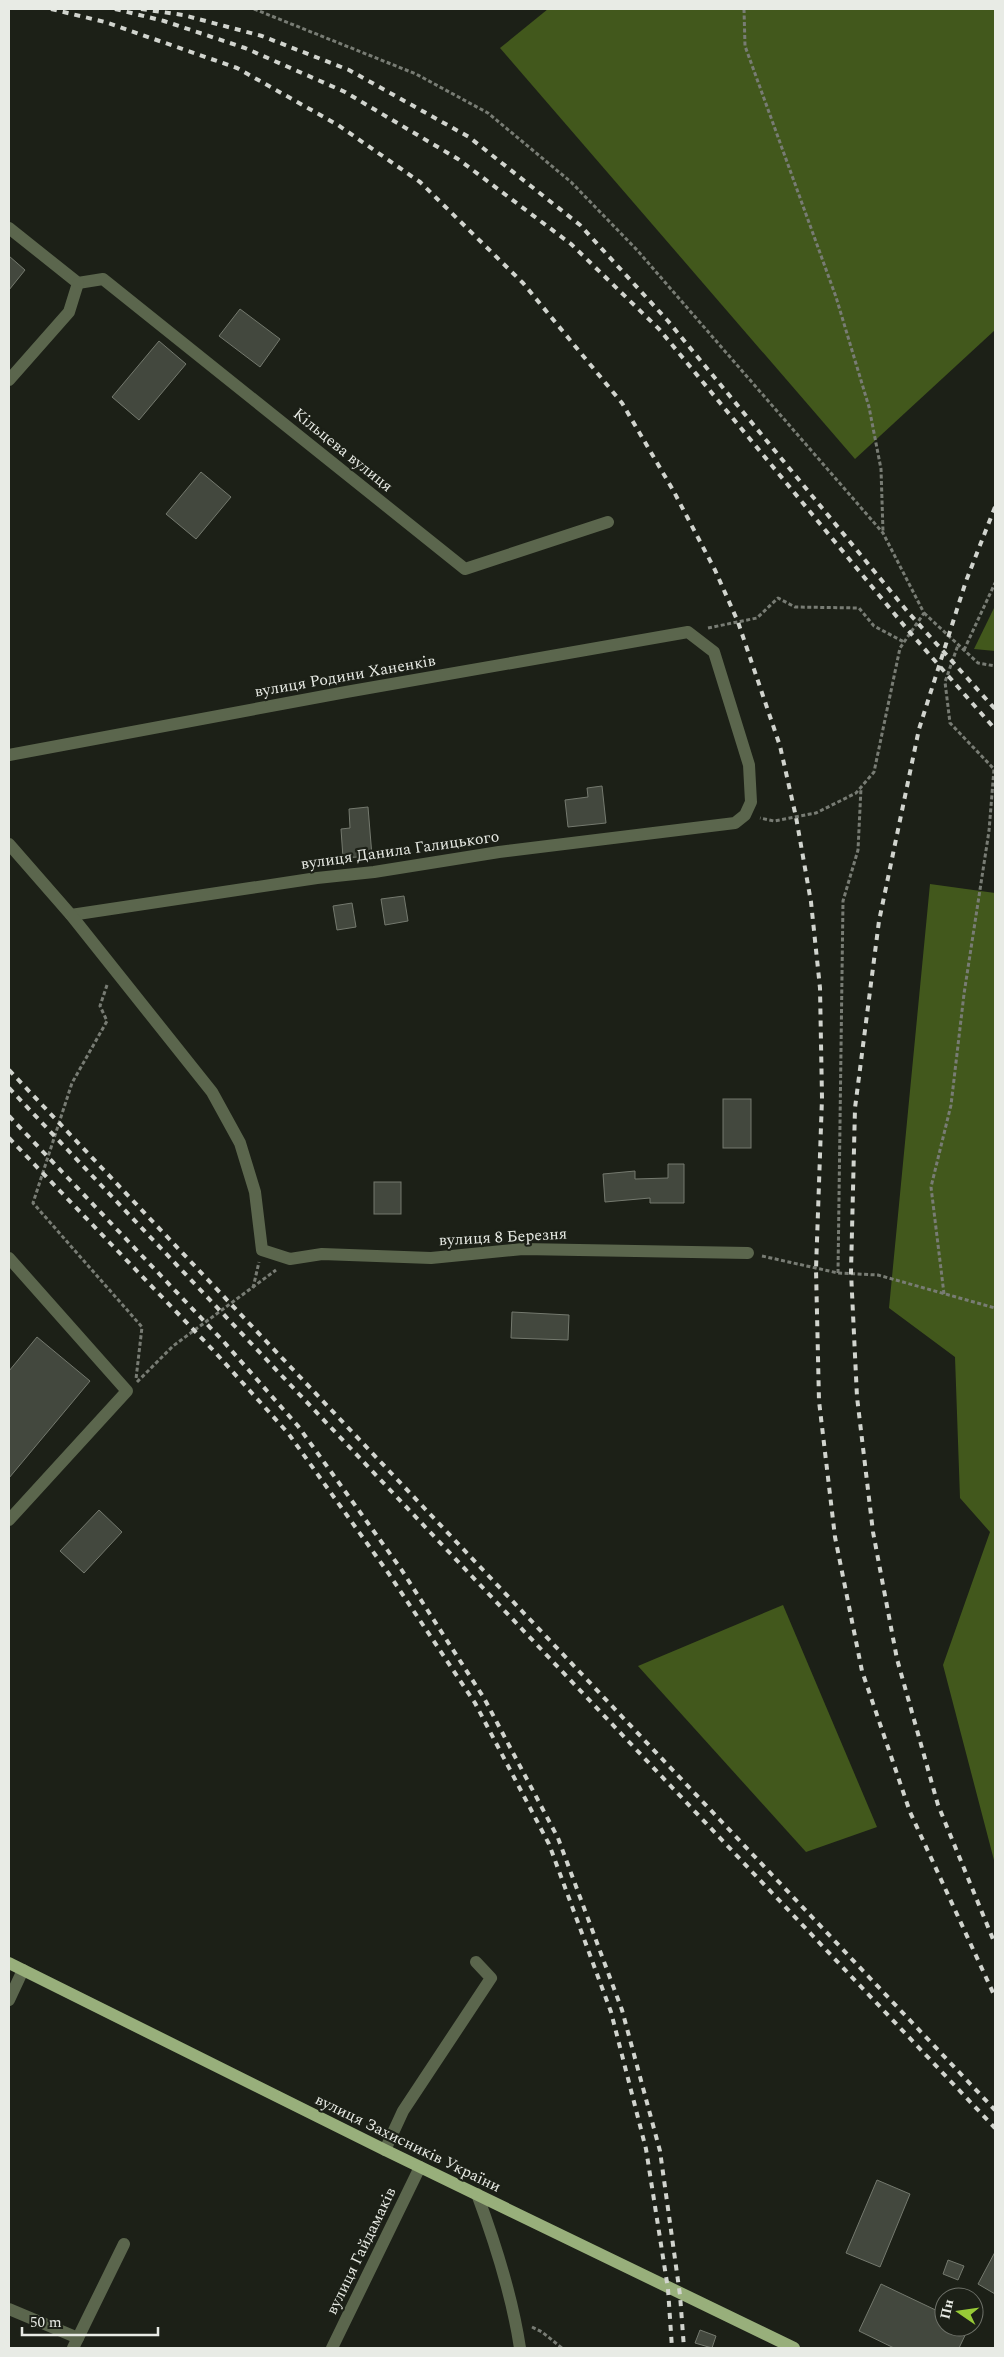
<svg xmlns="http://www.w3.org/2000/svg" width="1004" height="2357" font-family="Spectral,serif">
<style>
.forest{fill:#42581c}
.building{fill:#43483e;stroke:#74796e}
.lines{fill:none;stroke-linecap:round;stroke-linejoin:round}
.path{stroke:#787c74;stroke-width:3;stroke-dasharray:4 2.5;stroke-linecap:butt}
.minor{stroke:#5b664d;stroke-width:12}
.major{stroke:#98af7b;stroke-width:12}
.rail{stroke:#d1d4ce;stroke-width:4;stroke-dasharray:6 6;stroke-linecap:butt}
.labels{text-anchor:middle;dominant-baseline:central;stroke-width:4.5;stroke-linejoin:round;paint-order:stroke}
.street-label{font-size:16px;fill:#e8ebe5;stroke:#1c2017}
</style>
<rect width="100%" height="100%" fill="#1c2017"/>
<g class="forest">
<polygon points="548,9 995,9 995,330 855,459 500,48"/>
<polygon points="995,606 995,651 974,649"/>
<polygon points="930,884 995,893 995,1864 943,1665 990,1532 960,1498 955,1357 889,1308"/>
<polygon points="783,1605 877,1827 806,1852 638,1666"/>
</g>
<g class="building">
<polygon points="9,256 25,270 9,290"/>
<polygon points="240,309 280,339 260,367 219,336"/>
<polygon points="159,341 186,364 139,420 112,397"/>
<polygon points="201,472 231,497 196,539 166,514"/>
<polygon points="602,786 606,823 568,827 565,800 588,797 587,788"/>
<polygon points="368,807 372,856 343,858 341,829 350,828 349,809"/>
<polygon points="404,896 408,921 385,925 381,899"/>
<polygon points="352,903 356,927 337,930 333,906"/>
<rect x="723" y="1099" width="28" height="49"/>
<polygon points="668,1164 684,1164 684,1203 650,1203 650,1198 605,1202 603,1174 635,1171 635,1179 668,1178"/>
<rect x="374" y="1182" width="27" height="32"/>
<polygon points="512,1312 569,1315 568,1340 511,1338"/>
<polygon points="37,1337 90,1381 9,1478 9,1371"/>
<polygon points="99,1510 122,1532 84,1573 60,1551"/>
<polygon points="877,2180 910,2194 880,2267 846,2253"/>
<polygon points="995,2252 995,2294 978,2284"/>
<polygon points="948,2260 964,2266 958,2280 943,2274"/>
<polygon points="881,2284 944,2314 944,2327 969,2327 959,2348 894,2348 859,2331"/>
<polygon points="700,2330 716,2336 712,2348 695,2343"/>
</g>
<g class="lines">
<g class="path">
<polyline points="254,9 416,74 488,113 571,182 637,250 883,533 924,613 900,648 874,772 856,793 816,813 774,821 760,818"/>
<polyline points="744,9 745,46 836,297 869,407 881,469 883,532"/>
<polyline points="924,613 978,663 995,666"/>
<polyline points="708,628 757,618 778,598 795,607 859,608 874,626 904,642"/>
<polyline points="964,650 995,583"/>
<polyline points="107,985 100,1006 107,1021 72,1083 33,1203 142,1327 136,1379"/>
<polyline points="762,1256 838,1273 878,1275 995,1308"/>
<polyline points="838,1273 843,901 858,850 861,788"/>
<polyline points="253,1288 259,1262"/>
<polyline points="944,1294 931,1187 951,1105 964,994 989,831 994,769 950,723 945,682 958,645"/>
<polyline points="137,1382 173,1346 276,1270"/>
<polyline points="532,2327 542,2332 562,2348"/>
</g>
<g class="minor">
<polyline points="9,228 78,283 103,279 465,569 608,522"/>
<polyline points="9,380 69,312 78,283"/>
<polyline points="9,755 346,692 688,632 714,652 749,765 751,802 745,815 735,823 499,852 374,872 317,878 71,915"/>
<polyline points="9,844 71,915 212,1092 240,1143 255,1192 262,1250 290,1259 322,1254 431,1258 523,1249 748,1253"/>
<polyline points="9,1258 127,1391 9,1520"/>
<polyline points="9,2000 23,1970"/>
<polyline points="385,2150 403,2111 491,1978 476,1962"/>
<path d="M477,2194C496,2245 512,2295 520,2348"/>
<polyline points="9,2309 78,2338"/>
<polyline points="73,2348 124,2244"/>
<polyline points="332,2348 420,2167"/>
</g>
<polyline class="major" points="9,1963 385,2150 794,2348"/>
<g class="rail">
<polyline points="51,9 105,22 237,68 338,125 420,182 523,283 622,403 673,490 715,570 738,622 780,746 796,817 811,902 820,988 822,1098 816,1269 819,1401 835,1537 862,1671 910,1812 995,1997"/>
<polyline points="115,9 164,21 245,48 345,92 458,159 571,244 659,329 907,629 995,729"/>
<polyline points="141,9 183,15 262,36 349,70 469,137 580,225 668,321 907,611 995,709"/>
<polyline points="995,507 966,581 919,729 879,921 855,1108 851,1272 857,1397 873,1532 897,1659 938,1805 995,1944"/>
<polyline points="9,1070 995,2110"/>
<polyline points="9,1088 995,2128"/>
<polyline points="9,1116 224,1342 298,1426 401,1569 484,1698 558,1838 622,2010 660,2151 680,2295 684,2348"/>
<polyline points="9,1138 213,1350 288,1433 389,1574 475,1703 549,1844 611,2012 646,2149 668,2289 672,2348"/>
</g>
</g>
<g class="labels">
<g class="street-label">
<text transform="translate(343 450) rotate(39)">Кільцева вулиця</text>
<text transform="translate(345 676) rotate(-10)">вулиця Родини Ханенків</text>
<text transform="translate(400 850) rotate(-8)">вулиця Данила Галицького</text>
<text transform="translate(503 1237) rotate(-3)">вулиця 8 Березня</text>
<text transform="translate(408 2143) rotate(26)">вулиця Захисників України</text>
<text transform="translate(361 2251) rotate(-64)">вулиця Гайдамаків</text>
</g>
</g>
<rect width="1004" height="2357" fill="none" stroke="#e8ebe5" stroke-width="20"/>
<g transform="translate(959 2312) rotate(283)"><circle r="24" fill="#1c2017" stroke="#6e7169"/>
<path d="M0-4L9 19L0 12L-9 19Z" fill="#98cb37"/>
<text y="-8" font-size="14" font-weight="bold" text-anchor="middle" fill="#e8ebe5">Пн</text>
</g>
<path d="M22 2327v8h136v-8" fill="none" stroke="#e8ebe5" stroke-width="2.5"/>
<text x="30" y="2327" font-size="15" fill="#e8ebe5" stroke="#1c2017" stroke-width="4" paint-order="stroke">50 m</text>
</svg>
